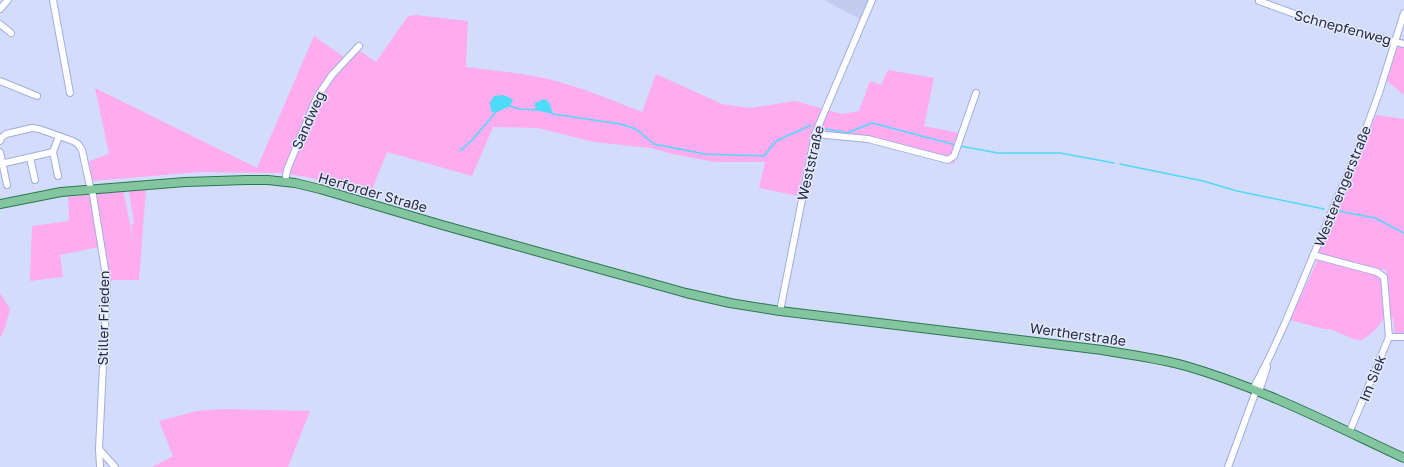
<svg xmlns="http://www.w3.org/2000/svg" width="1404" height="467" font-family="'Golos Text',sans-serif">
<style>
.built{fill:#c3ccef}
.green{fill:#feabef}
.water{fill:#4ddbf7}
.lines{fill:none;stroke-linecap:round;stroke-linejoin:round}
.stream{stroke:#4ddbf7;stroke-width:1.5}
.minor-casing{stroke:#a0addf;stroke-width:8}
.major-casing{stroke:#2d7654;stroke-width:10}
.minor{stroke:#fff;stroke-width:6}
.major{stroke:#83c59e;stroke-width:8}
.labels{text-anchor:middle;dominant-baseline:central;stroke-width:3;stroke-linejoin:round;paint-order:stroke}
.street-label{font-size:14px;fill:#272c40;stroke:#e4eaff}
</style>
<rect width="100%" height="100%" fill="#d3dcfb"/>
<polygon class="built" points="824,0 870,0 860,19"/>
<g class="green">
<path d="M416,15L468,21L466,67C496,71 527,73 556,81C586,89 614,101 642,112L656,74L722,104L750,108L795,101L842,114L859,111L870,81L881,85L888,70L934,78L924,126L964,134L954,164L868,142L819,136L811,134L798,196L759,188L765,162H715L672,154L651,148L594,142L538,128L493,127L472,176L387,152L370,195L312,178L283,173L200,172L92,181L89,161L109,154L95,88L257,168L314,36L348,60L357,49L376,62L408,16Z"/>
<polygon points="1403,46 1404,46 1404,95 1387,81 1397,48"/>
<polygon points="1376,115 1404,119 1404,335 1395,336 1393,318 1388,317 1386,270 1382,269 1381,272 1317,254"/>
<polygon points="146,189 139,280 110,280 107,261 112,259 107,260 95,195 97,192 123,190 136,253 131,225 134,223 129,191"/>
<polygon points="90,195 99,247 60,255 63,277 30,281 32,226 69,221 68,197"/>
<polygon points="1318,259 1376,274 1380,277 1382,282 1384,318 1377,328 1368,336 1362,340 1356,340 1330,329 1324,329 1290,320"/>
<polygon points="0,293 10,309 5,328 0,338"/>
<polygon points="223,409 310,411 288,467 228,467 228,464 228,467 152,467 173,456 159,421 197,411"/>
</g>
<g class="water">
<polygon points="503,95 513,99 510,106 495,113 491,111 490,102 494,96"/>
<polygon points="544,99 549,102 553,114 535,110 535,103"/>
</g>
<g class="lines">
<g class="stream">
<polyline points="510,106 519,109 535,110"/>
<polyline points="553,114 620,124 636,129 654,144 705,154 764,156 776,141 811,125"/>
<polyline points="821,128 847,133 872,123 956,145"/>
<polyline points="960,146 998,153 1060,153 1114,163"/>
<polyline points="460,151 473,139 495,113"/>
<polyline points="1120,164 1203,181 1237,191 1324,209"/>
<polyline points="1338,211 1375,218 1404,233"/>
</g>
<defs>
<g id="minor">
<polyline points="53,0 70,93"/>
<polyline points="1259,1 1317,22 1404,44"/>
<polyline points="0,9 8,0"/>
<polyline points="0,24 11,33"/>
<polyline points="0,81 37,96"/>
<polyline points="815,134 868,139 948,160 954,156 976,93"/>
<polyline points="0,141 1,138 6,134 32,128 39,129 73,141 78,144 82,150 89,182 93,195 107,282 99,449 115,467"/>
<polyline points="0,152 7,185"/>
<polyline points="30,158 35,180"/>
<polyline points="0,164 53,152"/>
<polyline points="58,176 53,152 59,136"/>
<polyline points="285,182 287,170 317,97 332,75 359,46"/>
<polyline points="1313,255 1377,272 1384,277 1389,337"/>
<polyline points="780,311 815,134 872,0"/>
<polyline points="1253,389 1270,356 1286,321 1364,134 1379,93 1404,13"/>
<polyline points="1259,392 1267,367"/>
<polyline points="1349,433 1389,337 1404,337"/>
<polyline points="99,449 100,467"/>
<polyline points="1228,467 1256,391"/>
</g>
<path id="major" d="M0,204L61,192L185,182L247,180H268L295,183L320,189L442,225L686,293L730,303L780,311L1102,350C1130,355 1158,358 1186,366C1262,388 1333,425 1404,458"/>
</defs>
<use href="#minor" class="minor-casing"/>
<use href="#major" class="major-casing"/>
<use href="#minor" class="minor"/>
<use href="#major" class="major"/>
</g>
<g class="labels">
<g class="street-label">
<text transform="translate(1343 27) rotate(15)">Schnepfenweg</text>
<text transform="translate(308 120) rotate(-66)">Sandweg</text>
<text transform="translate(810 163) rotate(-77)">Weststraße</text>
<text transform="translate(1342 186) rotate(-68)">Westerengerstraße</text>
<text transform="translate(373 192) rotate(16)">Herforder Straße</text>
<text transform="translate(103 318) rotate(-89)">Stiller Frieden</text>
<text transform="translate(1078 334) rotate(8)">Wertherstraße</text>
<text transform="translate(1372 378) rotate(-68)">Im Siek</text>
</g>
</g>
</svg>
